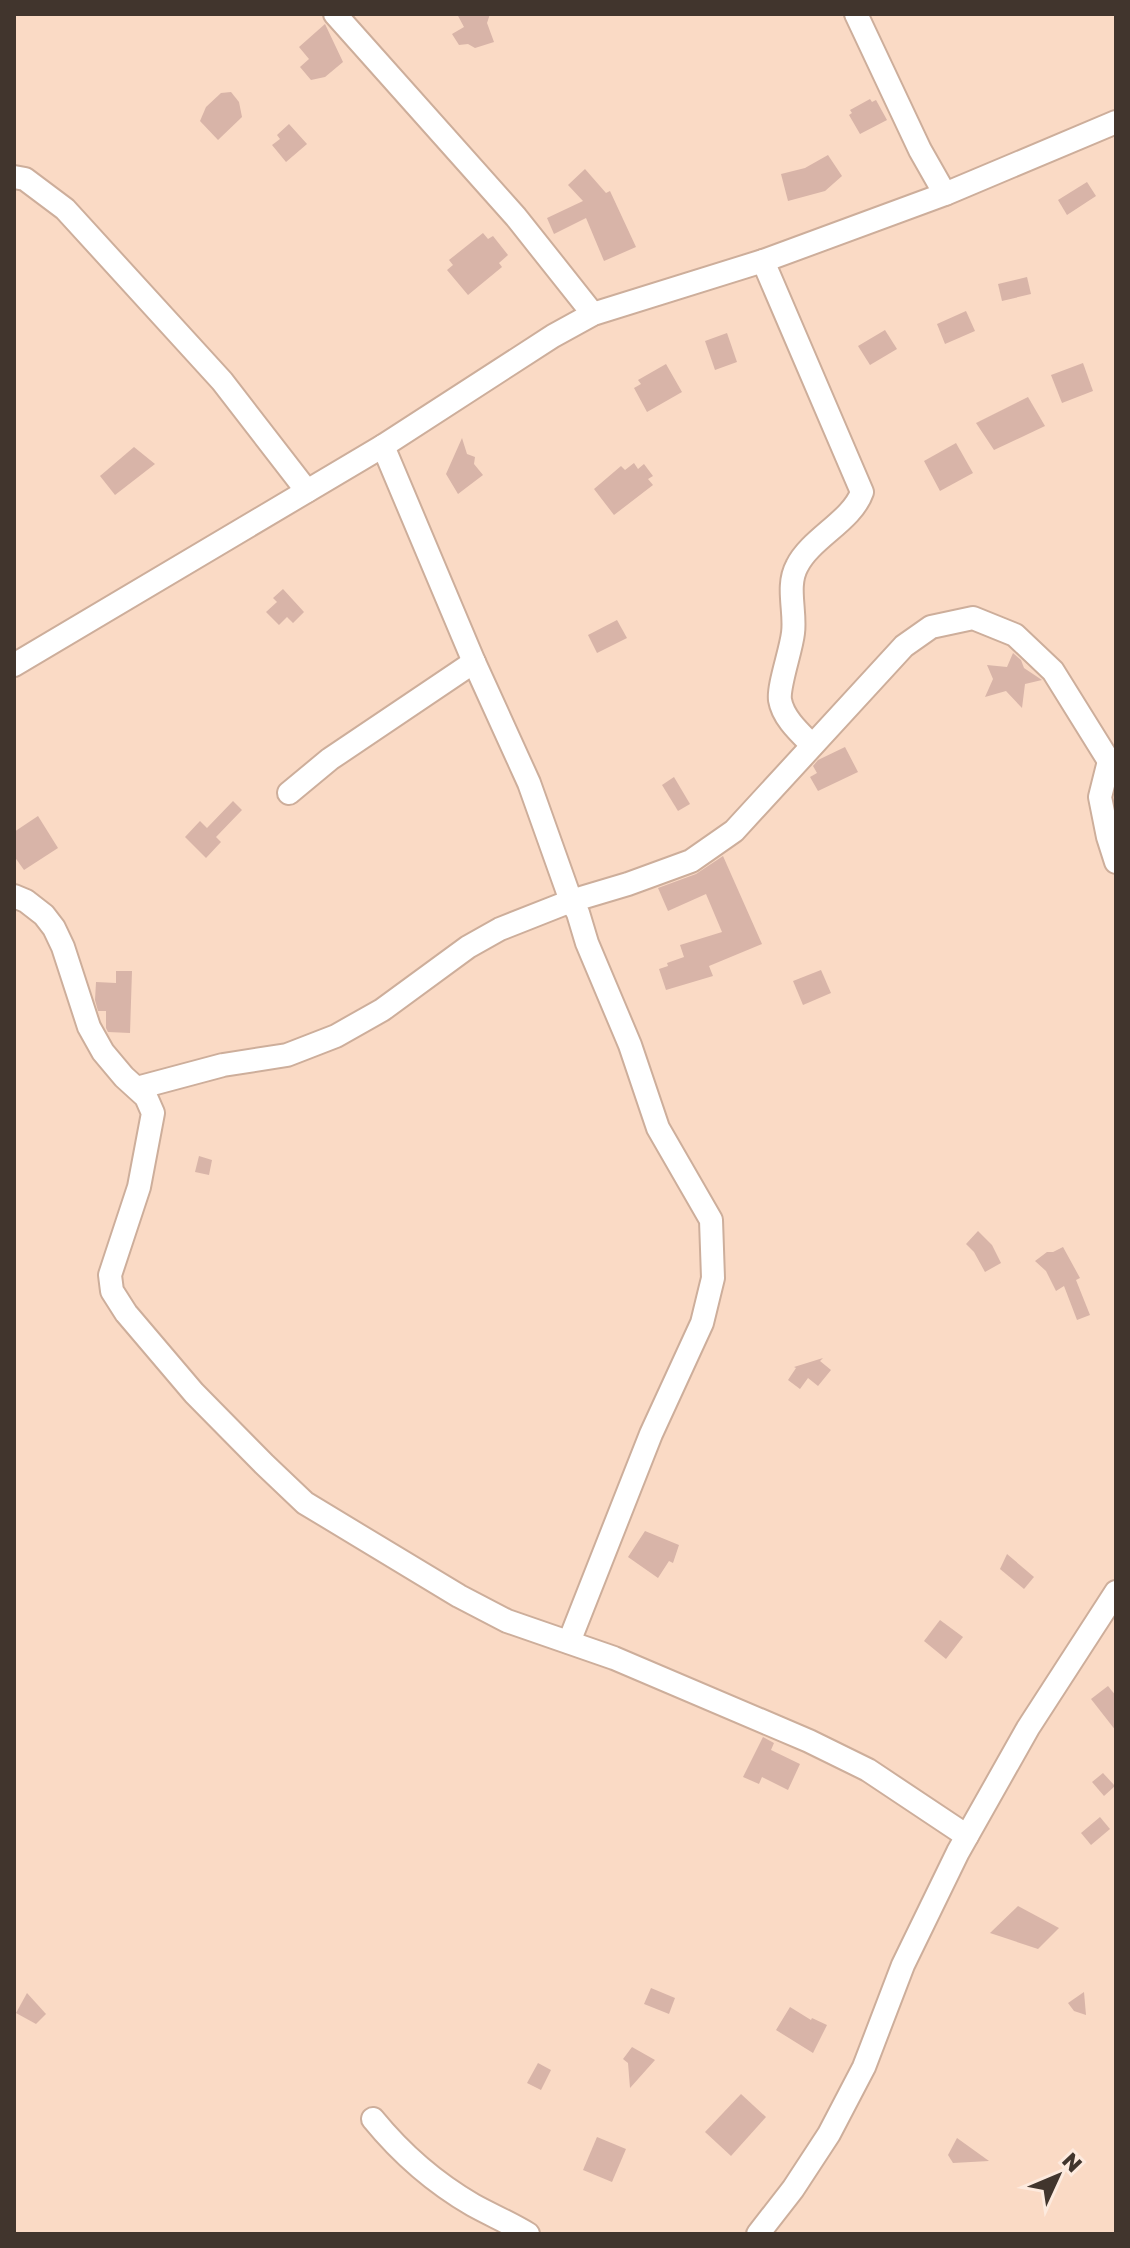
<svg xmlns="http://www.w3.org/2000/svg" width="1130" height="2248" font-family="'Golos Text',sans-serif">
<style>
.building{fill:#d8b4a8}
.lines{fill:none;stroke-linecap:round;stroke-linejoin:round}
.minor-casing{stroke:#cdae9b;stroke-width:26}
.minor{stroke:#fff;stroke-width:22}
</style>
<rect width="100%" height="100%" fill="#fadac5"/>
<g class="building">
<polygon points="457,14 490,14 487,23 494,42 475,48 468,44 459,45 452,34 464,27"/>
<polygon points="325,24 343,62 325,77 311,80 300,67 309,59 299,47"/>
<polygon points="231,92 239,102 242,117 218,140 200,121 206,107 221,93"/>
<polygon points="870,99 872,102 876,100 887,120 860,134 849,115 852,113 850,110"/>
<polygon points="289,124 307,144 286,162 272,145 280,139 277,135"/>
<polygon points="828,155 842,176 825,191 788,201 781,174 805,168"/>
<polygon points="585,169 606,193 610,191 636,247 604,261 586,218 554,234 547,218 583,201 568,185"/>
<polygon points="1087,182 1096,196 1067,215 1058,200"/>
<polygon points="483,233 488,239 493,236 508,255 499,263 502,267 468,295 447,270 453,265 449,260"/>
<polygon points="1027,277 1031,294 1002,301 998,284"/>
<polygon points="966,311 975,331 945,344 937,324"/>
<polygon points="885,330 897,349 870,365 858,346"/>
<polygon points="727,333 737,362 715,370 705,341"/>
<polygon points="1083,363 1093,391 1062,403 1051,375"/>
<polygon points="666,364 682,392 647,412 634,388 641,384 638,380"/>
<polygon points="1028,397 1045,426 994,450 976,423"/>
<polygon points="462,438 467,454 475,457 474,464 483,475 458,494 446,474"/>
<polygon points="956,443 973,473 940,491 924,461"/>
<polygon points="134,447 155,464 115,495 100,476"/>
<polygon points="634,463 638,469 644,464 653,476 648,479 653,485 614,515 594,489 621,466 625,470"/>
<polygon points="283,589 304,612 293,623 287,617 279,625 266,612 277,602 273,598"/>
<polygon points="617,620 627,638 597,653 588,635"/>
<polygon points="1013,653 1021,660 1024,668 1042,680 1025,684 1022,708 1006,691 985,697 993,679 987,665 1007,667"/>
<polygon points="845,747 858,772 818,791 810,777 817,773 813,766 818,760"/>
<polygon points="674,777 690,804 678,811 662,785"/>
<polygon points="233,801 242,810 216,837 221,842 206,858 185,837 200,821 207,828"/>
<polygon points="38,816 58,848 24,870 14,856 14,832"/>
<polygon points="723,856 762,944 709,966 713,976 666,990 659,969 668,966 667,963 684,957 680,945 722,932 706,894 668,911 658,888 696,874"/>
<polygon points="821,970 831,993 803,1005 793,981"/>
<polygon points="116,971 132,971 130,1033 108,1032 106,1028 106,1011 98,1011 95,1000 96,982 116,983"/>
<polygon points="199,1156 212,1160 209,1175 195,1172"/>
<polygon points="978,1231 992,1245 1001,1263 985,1272 974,1252 966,1244"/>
<polygon points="1063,1247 1080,1278 1076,1280 1090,1315 1077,1320 1064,1286 1056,1291 1046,1271 1035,1261 1047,1252 1053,1252"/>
<polygon points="823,1358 820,1361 831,1370 818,1386 808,1378 800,1389 788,1380 796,1368 794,1367"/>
<polygon points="645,1531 679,1545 673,1563 669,1561 658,1578 628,1557"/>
<polygon points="1007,1554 1034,1577 1024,1589 1000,1569"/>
<polygon points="940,1620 963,1637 946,1659 924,1641"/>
<polygon points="1108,1686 1116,1696 1116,1731 1091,1699"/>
<polygon points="763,1737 774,1743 771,1750 800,1764 788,1790 762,1777 759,1784 743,1777"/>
<polygon points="1103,1773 1115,1786 1104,1796 1092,1782"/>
<polygon points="1100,1817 1110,1829 1091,1845 1081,1833"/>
<polygon points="1018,1906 1059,1928 1038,1949 990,1933"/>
<polygon points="651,1988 675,1998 669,2014 644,2004"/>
<polygon points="1084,1992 1086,2015 1074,2011 1068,2003"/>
<polygon points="27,1993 46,2014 36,2024 16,2013"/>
<polygon points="790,2007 811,2020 812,2018 827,2025 813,2053 776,2030"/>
<polygon points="632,2047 655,2060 630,2088 628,2063 623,2059"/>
<polygon points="538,2063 551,2070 541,2090 527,2083"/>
<polygon points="741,2094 766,2117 731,2156 705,2132"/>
<polygon points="597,2137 626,2149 612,2182 583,2170"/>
<polygon points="957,2138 989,2161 953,2163 948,2155"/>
</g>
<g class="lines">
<defs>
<g id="minor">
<polyline points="335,14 516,217 593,314"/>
<polyline points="856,14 920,150 945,194"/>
<polyline points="14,177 25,179 65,209 222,381 307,491"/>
<path d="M763,261L862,492C852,521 811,538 797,566C786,586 796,612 793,633C791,651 778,686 780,700C783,718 800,733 812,745"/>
<polyline points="383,446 474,662 529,783 571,901 578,913 587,943 630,1045 658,1128 711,1220 713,1278 702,1323 651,1434 569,1642"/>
<polyline points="14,665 383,446 553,336 593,314 763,261 945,194 1116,122"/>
<polyline points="1109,761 1100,797 1108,837 1116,862"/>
<polyline points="289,793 330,759 474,662"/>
<polyline points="14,896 26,901 44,915 54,928 63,947 89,1027 103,1052 124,1077 146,1097 153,1113 139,1187 110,1275 112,1291 126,1313 194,1393 264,1464 305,1503 459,1596 507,1621 614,1658 809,1741 868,1770 967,1836"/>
<polyline points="137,1088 223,1065 287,1055 336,1036 382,1010 468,947 500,929 571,901 628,884 691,861 734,831 904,646 931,627 973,618 1015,635 1053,671 1109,761 1116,765"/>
<path d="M373,2119C400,2152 435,2183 473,2205C491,2215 510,2223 528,2234"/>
<polyline points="758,2234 793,2189 829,2134 864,2067 903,1965 958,1852 1028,1728 1116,1592"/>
</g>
</defs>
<use href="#minor" class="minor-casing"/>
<use href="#minor" class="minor"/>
</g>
<rect width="1130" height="2248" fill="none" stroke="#41352d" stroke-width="32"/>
<g transform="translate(1058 2176) rotate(46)" stroke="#fdeade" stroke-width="6" paint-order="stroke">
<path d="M0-6L14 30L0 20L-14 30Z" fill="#41352d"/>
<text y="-12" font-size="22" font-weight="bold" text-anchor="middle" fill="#41352d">N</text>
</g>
</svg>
